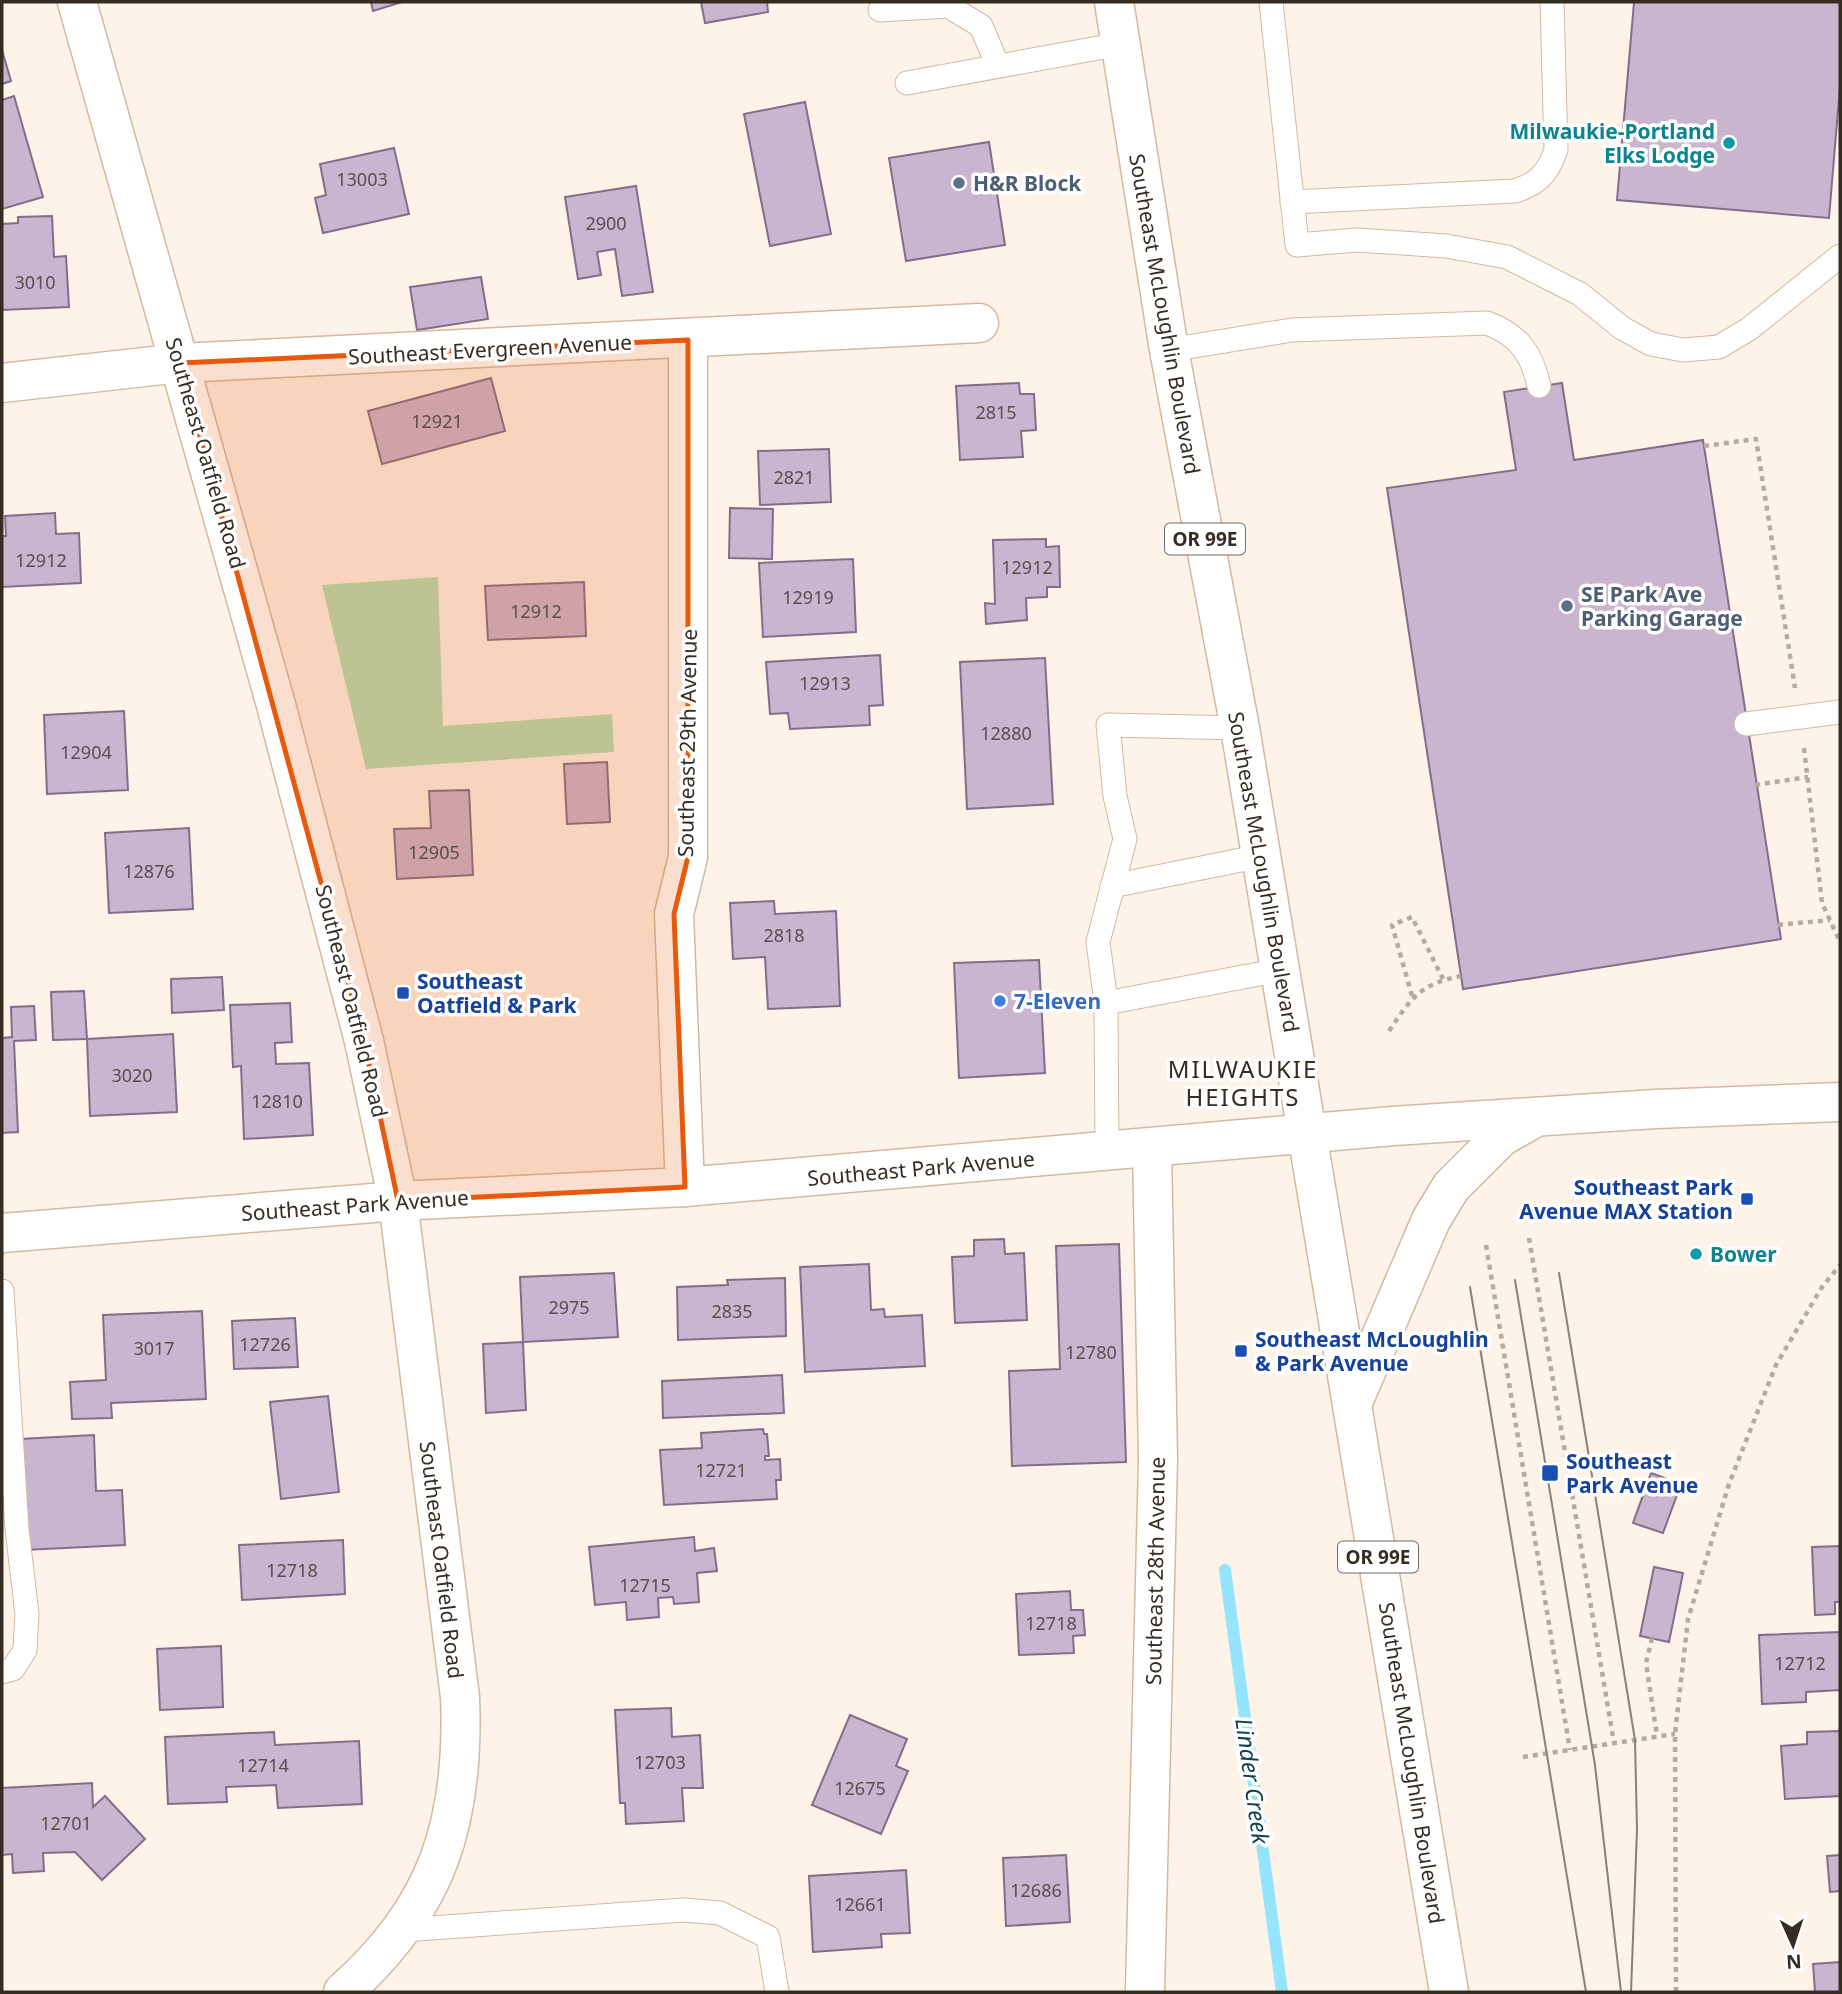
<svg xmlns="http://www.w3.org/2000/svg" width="1842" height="1994" font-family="'Noto Sans',sans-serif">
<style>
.green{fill:#b3deb5}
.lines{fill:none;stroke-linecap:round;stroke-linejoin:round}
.stream{stroke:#94e4fe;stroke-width:12}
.building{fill:#cab5d0;stroke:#826e88;stroke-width:2}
.lane-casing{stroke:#d2b9a0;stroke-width:25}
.street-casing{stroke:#d2b9a0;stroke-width:41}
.secondary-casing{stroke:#d2b9a0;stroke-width:41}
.primary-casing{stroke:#d2b9a0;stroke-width:41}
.path{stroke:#b6aba1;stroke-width:4.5;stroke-dasharray:5 5;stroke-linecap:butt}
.lane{stroke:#fff;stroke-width:23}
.street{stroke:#fff;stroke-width:38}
.secondary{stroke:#fff;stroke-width:38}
.primary{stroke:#fff;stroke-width:38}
.tram{stroke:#8b8177;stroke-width:2}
.marked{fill:#e8590c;fill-opacity:0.2;stroke:#e8590c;stroke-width:5;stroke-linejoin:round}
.culture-dot{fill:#0f9aa8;stroke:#fff;stroke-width:2.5}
.service-dot{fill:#5c6f8a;stroke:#fff;stroke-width:2.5}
.transit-dot{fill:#1a4fb4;stroke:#fff;stroke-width:2.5}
.shop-dot{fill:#3f7fe0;stroke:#fff;stroke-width:2.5}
.labels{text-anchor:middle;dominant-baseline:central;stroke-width:7;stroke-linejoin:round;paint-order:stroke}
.number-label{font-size:18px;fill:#5a4e4e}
.shield{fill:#fff;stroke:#726b64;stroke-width:2}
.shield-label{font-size:19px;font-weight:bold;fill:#352c22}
.culture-label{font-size:21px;font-weight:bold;fill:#0d838f;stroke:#fff;text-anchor:end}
.service-label{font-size:21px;font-weight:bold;fill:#4e5e75;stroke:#fff;text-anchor:start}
.street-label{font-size:21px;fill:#352c22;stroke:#fff}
.transit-label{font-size:21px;font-weight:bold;fill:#164399;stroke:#fff;text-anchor:start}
.shop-label{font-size:21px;font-weight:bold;fill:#366cbe;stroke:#fff;text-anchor:start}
.water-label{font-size:23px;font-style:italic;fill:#0e3f4c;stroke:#fff}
.quarter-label{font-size:24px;letter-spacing:2px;fill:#352c22;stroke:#fff}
</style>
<rect width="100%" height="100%" fill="#fef3e9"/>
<polygon class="green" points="438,577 443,726 612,714 614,752 366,769 322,585"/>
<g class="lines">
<polyline class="stream" points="1225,1570 1282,1992"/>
</g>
<g class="building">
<polygon points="371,2 402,2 373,11"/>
<polygon points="701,2 767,2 768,12 705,23"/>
<polygon points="1634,2 1840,2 1840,86 1829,218 1617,200"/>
<polygon points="2,50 11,81 2,84"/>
<polygon points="14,96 43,197 2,209 2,100"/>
<polygon points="805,102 831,234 770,246 744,114"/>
<polygon points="989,142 1005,245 906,261 889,158"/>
<polygon points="394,148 409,214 323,233 315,198 326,195 320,164"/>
<polygon points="636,186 653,292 622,296 615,249 597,252 601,275 578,279 565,197"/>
<polygon points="52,216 54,257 66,256 69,307 2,310 2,224 18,223 18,217"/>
<polygon points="481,277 488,319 417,330 410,287"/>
<polygon points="491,378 505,431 382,464 368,411"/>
<polygon points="1019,383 1020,394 1034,394 1036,430 1021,431 1023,457 960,460 956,386"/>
<polygon points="1562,383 1574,460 1703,440 1781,939 1463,989 1387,488 1516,470 1504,392"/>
<polygon points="829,449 831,502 760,505 758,451"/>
<polygon points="730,508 773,509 772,559 729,558"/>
<polygon points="55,513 56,534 79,533 81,583 2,587 2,536 6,536 5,516"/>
<polygon points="1046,539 1046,547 1059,546 1060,587 1047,587 1047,597 1026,598 1027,620 986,624 985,603 995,604 993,540"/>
<polygon points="853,559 856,632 763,637 759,563"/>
<polygon points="584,582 586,636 488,640 485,586"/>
<polygon points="880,655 883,705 869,706 870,725 790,729 788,713 770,714 766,662"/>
<polygon points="1045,658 1053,804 967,809 960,662"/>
<polygon points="124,711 128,790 47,794 44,715"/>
<polygon points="607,762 610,822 567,824 564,764"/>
<polygon points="469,790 473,875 397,879 394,829 431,828 429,791"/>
<polygon points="189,828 193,909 109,913 105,833"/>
<polygon points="774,901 775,914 836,911 840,1006 768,1009 765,957 733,959 730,903"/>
<polygon points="1039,960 1045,1073 959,1078 954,963"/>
<polygon points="222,977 224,1010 172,1013 171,979"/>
<polygon points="84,991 87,1039 53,1040 51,992"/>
<polygon points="290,1003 292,1042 275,1043 276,1064 309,1063 313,1135 244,1139 241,1066 233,1067 230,1005"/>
<polygon points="34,1006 36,1040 14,1041 18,1132 2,1133 2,1038 12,1037 11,1007"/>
<polygon points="173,1034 177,1112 90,1116 87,1039"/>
<polygon points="1004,1239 1005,1254 1024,1253 1027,1320 955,1323 952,1257 974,1256 974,1240"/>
<polygon points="1119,1244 1126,1462 1012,1466 1009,1371 1060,1369 1056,1246"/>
<polygon points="869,1264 871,1310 884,1309 885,1317 922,1315 925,1366 805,1372 800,1267"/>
<polygon points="614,1273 618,1337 523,1342 520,1277"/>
<polygon points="785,1278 786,1336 678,1340 677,1287 728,1285 727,1280"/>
<polygon points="202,1311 206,1399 111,1403 112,1418 72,1419 70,1382 106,1380 103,1315"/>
<polygon points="295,1318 298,1367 234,1369 232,1321"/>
<polygon points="523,1342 526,1410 486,1413 483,1344"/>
<polygon points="782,1375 784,1413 663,1418 662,1381"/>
<polygon points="328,1396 339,1492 281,1499 270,1402"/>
<polygon points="763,1429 764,1434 767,1434 769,1456 765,1456 765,1460 780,1459 781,1480 776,1480 777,1499 664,1505 660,1450 702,1448 701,1433"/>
<polygon points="94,1435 96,1491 122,1490 125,1545 25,1550 20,1439"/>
<polygon points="1651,1473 1681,1484 1663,1533 1633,1523"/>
<polygon points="694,1537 695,1551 714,1548 717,1571 697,1573 699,1602 674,1604 673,1597 658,1598 659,1617 627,1620 626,1602 595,1605 589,1547"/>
<polygon points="343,1540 345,1594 242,1600 239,1545"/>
<polygon points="1840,1546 1840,1602 1835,1602 1835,1614 1815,1615 1812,1547"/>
<polygon points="1654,1567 1683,1573 1669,1642 1640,1636"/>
<polygon points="1070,1591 1071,1610 1083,1610 1085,1635 1073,1636 1074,1653 1019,1655 1016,1594"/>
<polygon points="1840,1632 1840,1690 1806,1692 1806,1702 1762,1704 1759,1635"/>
<polygon points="221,1646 223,1707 160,1710 157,1649"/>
<polygon points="671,1708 672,1737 700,1735 703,1788 682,1788 684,1821 626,1824 625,1803 620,1803 615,1710"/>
<polygon points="850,1715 907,1739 896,1766 908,1771 881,1834 812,1805"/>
<polygon points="1840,1731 1840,1796 1785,1799 1781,1746 1807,1744 1807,1732"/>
<polygon points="274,1732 275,1745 359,1741 362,1804 278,1808 276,1785 226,1787 227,1802 168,1804 165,1737"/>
<polygon points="92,1783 93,1807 105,1796 145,1839 102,1880 75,1852 43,1853 44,1871 13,1873 12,1854 2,1855 2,1788"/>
<polygon points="1066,1855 1070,1922 1006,1926 1003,1858"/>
<polygon points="1840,1855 1840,1891 1830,1892 1827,1856"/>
<polygon points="906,1870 910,1933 881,1934 882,1947 813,1952 809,1876"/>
<polygon points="1840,1962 1840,1992 1815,1992 1813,1964"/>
</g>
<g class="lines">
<defs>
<g id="lane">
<polyline points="1271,2 1297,245 1357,240 1446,246 1507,257 1580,294 1622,328 1651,344 1683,350 1719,347 1749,329 1840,256"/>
<polyline points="880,10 948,6 981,26 998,66"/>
<polyline points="907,83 1120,44"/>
<path d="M1292,202L1515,191C1538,184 1548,173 1556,150L1552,2"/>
<path d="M1169,350L1292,330L1487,323C1519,335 1532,354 1539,386"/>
<polyline points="1746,724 1840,712"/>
<polyline points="1112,886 1261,856"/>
<polyline points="1106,1003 1280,970"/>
<polyline points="1107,1152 1106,1003 1098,942 1125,839 1115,796 1108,725 1240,728"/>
<polyline points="2,1291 17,1529 27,1614 25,1650 13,1669 2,1672"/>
<polyline points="403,1930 684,1910 720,1913 768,1937 777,1992"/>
</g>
<g id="street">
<polyline points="2,383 180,363 979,323"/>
<polyline points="685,1187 674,914 688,857 688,340"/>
<polyline points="2,1233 398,1201"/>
<polyline points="1145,1992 1158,1458 1152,1149"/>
</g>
<g id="secondary">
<path d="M77,2L276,705L364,1041L398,1201L460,1697C465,1822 438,1908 343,1992"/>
<polyline points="398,1201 685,1187 1393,1126 1656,1109 1840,1102"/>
</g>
<g id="primary">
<polyline points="1114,2 1169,350 1240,728 1449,1992"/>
<polyline points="1353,1402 1431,1220 1451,1187 1501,1137 1536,1117"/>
</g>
</defs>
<use href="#lane" class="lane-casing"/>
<use href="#street" class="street-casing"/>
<use href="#secondary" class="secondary-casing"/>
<use href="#primary" class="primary-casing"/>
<g class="path">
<polyline points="1704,446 1756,439 1795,688"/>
<polyline points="1804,748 1822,903 1840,942"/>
<polyline points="1755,785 1808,777"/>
<polyline points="1778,925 1830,920"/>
<polyline points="1412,996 1392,925 1412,917 1443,979"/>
<path d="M1389,1031C1411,998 1420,984 1461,976"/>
<polyline points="1529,1238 1614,1743"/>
<polyline points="1486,1245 1570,1750"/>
<polyline points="1652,1638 1646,1663 1657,1736"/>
<polyline points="1523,1757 1675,1734"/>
<polyline points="1676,1992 1675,1734 1688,1619 1729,1484 1776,1365 1822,1287 1840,1265"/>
</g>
<use href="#lane" class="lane"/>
<use href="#street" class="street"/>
<use href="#secondary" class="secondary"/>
<use href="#primary" class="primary"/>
<g class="tram">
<polyline points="1559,1273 1635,1740 1637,1829 1631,1992"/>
<polyline points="1515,1280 1595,1765 1621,1992"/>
<polyline points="1470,1287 1586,1992"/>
</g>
</g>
<path class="marked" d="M688,340V857L674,914L685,1187L398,1201L364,1041L180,363Z"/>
<g class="culture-dot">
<circle cx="1729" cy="143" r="7"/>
<circle cx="1696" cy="1254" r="7"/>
</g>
<g class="service-dot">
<circle cx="959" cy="183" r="7"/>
<circle cx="1567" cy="606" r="7"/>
</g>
<g class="transit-dot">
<rect x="396" y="986" width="14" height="14" rx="3.5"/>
<rect x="1740" y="1192" width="14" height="14" rx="3.5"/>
<rect x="1234" y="1344" width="14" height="14" rx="3.5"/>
<rect x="1541" y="1464" width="18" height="18" rx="3.5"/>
</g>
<circle class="shop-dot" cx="1000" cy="1001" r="7"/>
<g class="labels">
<g class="number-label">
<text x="362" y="179">13003</text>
<text x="606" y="223">2900</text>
<text x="35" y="282">3010</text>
<text x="996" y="412">2815</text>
<text x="437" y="421">12921</text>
<text x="794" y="477">2821</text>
<text x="41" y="560">12912</text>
<text x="1027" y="567">12912</text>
<text x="808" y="597">12919</text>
<text x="536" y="611">12912</text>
<text x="825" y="683">12913</text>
<text x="1006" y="733">12880</text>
<text x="86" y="752">12904</text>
<text x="434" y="852">12905</text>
<text x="149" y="871">12876</text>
<text x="784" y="935">2818</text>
<text x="132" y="1075">3020</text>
<text x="277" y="1101">12810</text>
<text x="569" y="1307">2975</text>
<text x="732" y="1311">2835</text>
<text x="265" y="1344">12726</text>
<text x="154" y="1348">3017</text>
<text x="1091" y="1352">12780</text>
<text x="721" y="1470">12721</text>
<text x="292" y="1570">12718</text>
<text x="645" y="1585">12715</text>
<text x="1051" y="1623">12718</text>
<text x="1800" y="1663">12712</text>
<text x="660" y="1762">12703</text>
<text x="263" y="1765">12714</text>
<text x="860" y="1788">12675</text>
<text x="66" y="1823">12701</text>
<text x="1036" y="1890">12686</text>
<text x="860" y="1904">12661</text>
</g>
<g class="shield">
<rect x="1165" y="523.5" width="80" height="31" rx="5"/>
<rect x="1338" y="1541.5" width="80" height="31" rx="5"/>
</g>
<g class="shield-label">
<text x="1205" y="539">OR 99E</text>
<text x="1378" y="1557">OR 99E</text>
</g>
<g class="culture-label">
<text x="1715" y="131">Milwaukie-Portland<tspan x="1715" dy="24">Elks Lodge</tspan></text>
<text x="1710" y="1254" text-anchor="start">Bower</text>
</g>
<g class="service-label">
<text x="973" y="183">H&amp;R Block</text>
<text x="1581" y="594">SE Park Ave<tspan x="1581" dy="24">Parking Garage</tspan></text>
</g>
<g class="street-label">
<text transform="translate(1165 314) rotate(80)">Southeast McLoughlin Boulevard</text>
<text transform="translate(490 349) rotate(-3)">Southeast Evergreen Avenue</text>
<text transform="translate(206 453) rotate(74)">Southeast Oatfield Road</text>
<text transform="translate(687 743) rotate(-89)">Southeast 29th Avenue</text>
<text transform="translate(1264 872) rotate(80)">Southeast McLoughlin Boulevard</text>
<text transform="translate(352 1001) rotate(76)">Southeast Oatfield Road</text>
<text transform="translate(921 1168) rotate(-5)">Southeast Park Avenue</text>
<text transform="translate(355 1205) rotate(-4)">Southeast Park Avenue</text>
<text transform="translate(442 1560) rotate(83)">Southeast Oatfield Road</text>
<text transform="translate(1155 1571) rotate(-89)">Southeast 28th Avenue</text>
<text transform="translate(1412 1763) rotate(81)">Southeast McLoughlin Boulevard</text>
</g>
<g class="transit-label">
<text x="417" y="981">Southeast<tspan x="417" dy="24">Oatfield &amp; Park</tspan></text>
<text x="1733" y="1187" text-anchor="end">Southeast Park<tspan x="1733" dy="24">Avenue MAX Station</tspan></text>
<text x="1255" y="1339">Southeast McLoughlin<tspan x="1255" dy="24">&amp; Park Avenue</tspan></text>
<text x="1566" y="1461">Southeast<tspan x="1566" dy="24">Park Avenue</tspan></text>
</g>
<g class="shop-label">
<text x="1014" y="1001">7-Eleven</text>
</g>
<g class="water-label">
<text transform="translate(1253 1781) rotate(82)">Linder Creek</text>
</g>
<g class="quarter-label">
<text x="1243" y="1068">MILWAUKIE<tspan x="1243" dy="28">HEIGHTS</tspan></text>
</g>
</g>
<rect width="1842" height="1994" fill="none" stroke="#352c22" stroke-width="7"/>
<g transform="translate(1793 1945) rotate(177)" stroke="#ffffff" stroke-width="5" paint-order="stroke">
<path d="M0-5L12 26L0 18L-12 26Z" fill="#352c22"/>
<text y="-10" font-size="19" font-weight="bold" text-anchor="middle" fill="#352c22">N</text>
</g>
</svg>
